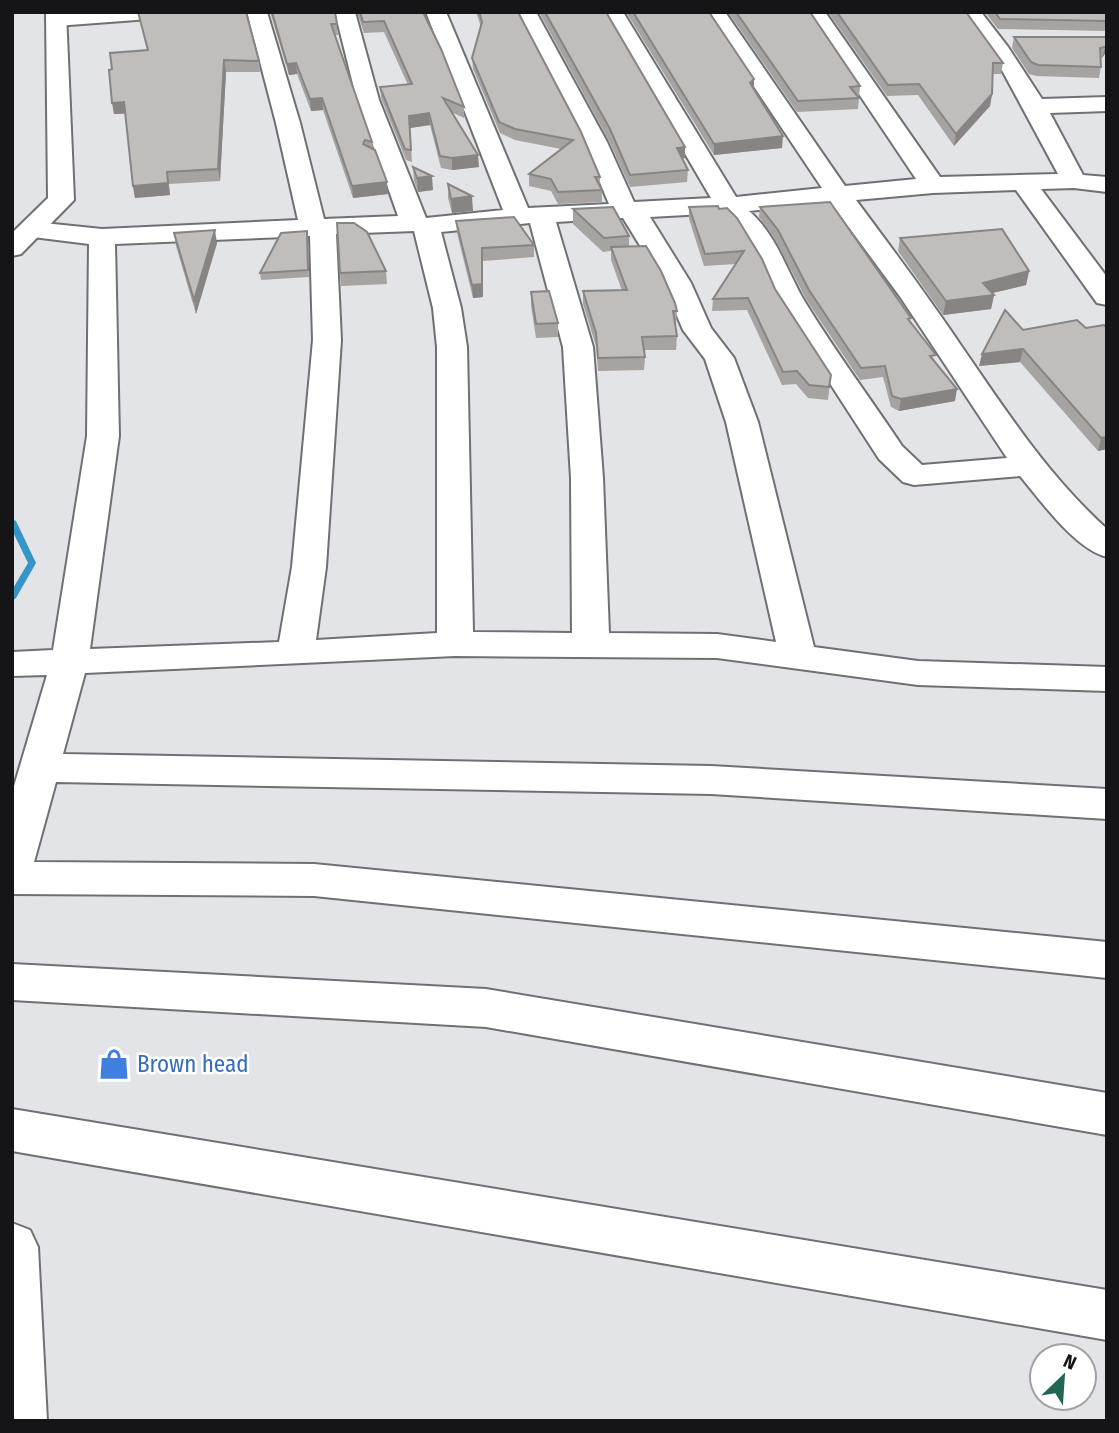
<svg xmlns="http://www.w3.org/2000/svg" width="1119" height="1433" font-family="'Fira Sans Condensed',sans-serif">
<style>
.lines{fill:none;stroke-linecap:round;stroke-linejoin:round}
.stream{fill:#3595c7;fill-rule:evenodd}
.street-casing{stroke:#6e7073;stroke-width:4}
.secondary-casing{stroke:#6e7073;stroke-width:4}
.street{fill:#fff;fill-rule:evenodd}
.secondary{fill:#fff;fill-rule:evenodd}
.wall{fill:#a6a3a1}
.shaded-wall{fill:#878483}
.building{fill:#c1bdbb;stroke:#878483;stroke-width:2}
.labels{text-anchor:middle;dominant-baseline:central;stroke-width:5;stroke-linejoin:round;paint-order:stroke}
.near-shop-label{font-size:23px;fill:#366cbe;stroke:#fff;text-anchor:start}
</style>
<rect width="100%" height="100%" fill="#e2e4e8"/>
<g class="lines">
<polygon class="stream" points="12,519 16,521 36,563 16,598 12,601 12,590 28,563 12,530"/>
<defs>
<g id="street">
<polygon points="76,12 173,12 170,16 163,18 56,26 49,24 46,20 49,16"/>
<path d="M247,12H267L300,123L324,219L398,216L357,100L335,12H355L379,100L426,218L503,210L426,12H446L528,208L609,204L583,142L516,12H536L607,142L634,202L711,198L602,12H623L736,197L822,188L704,12H725L845,186L916,179L804,12H825L940,177L1058,174L1003,72L960,12H981L1008,47L1042,99L1107,97V111L1050,113L1083,175L1107,177V192L1074,188L1041,189L1107,277V305L1097,303L1016,190L933,193L856,200C891,247 927,295 960,344C1005,409 1047,475 1107,529V557C1075,549 1041,501 1020,476L914,485L903,482L879,459L776,300L763,270L738,228L722,213L650,217L691,283L711,328L734,358L758,422L814,647L918,661L1107,667V691L918,685L717,658L455,656L85,673L63,754L711,766L1107,789V819L711,794L56,782L34,862L314,864L1107,942V978L314,896L12,894V793L47,675L12,676V652L53,650L87,436L89,244L25,236L21,230L25,224L34,222L102,229L298,220L276,123ZM831,203L901,298L1007,458L922,465L902,446C870,398 835,351 805,302C787,272 777,235 749,211ZM623,218L663,283L683,330L705,359L726,422L776,642L717,634L609,633L603,478L593,347L556,222ZM530,223L563,347L571,478L572,633L473,632L467,347L461,308L441,232ZM414,231L433,308L437,347V633L316,640L326,567L341,340L336,234ZM310,236L313,340L292,567L279,642L90,649L119,436L115,244Z"/>
<polygon points="12,964 486,989 1107,1093 1107,1135 486,1027 12,1000"/>
<polygon points="12,1109 1107,1290 1107,1340 12,1151"/>
<polygon points="12,1223 30,1230 38,1247 47,1421 12,1421"/>
</g>
<polygon id="secondary" points="46,12 66,12 74,200 21,254 12,256 12,233 48,198"/>
</defs>
<use href="#street" class="street-casing"/>
<use href="#secondary" class="secondary-casing"/>
<use href="#street" class="street"/>
<use href="#secondary" class="secondary"/>
</g>
<g class="wall">
<polygon points="138,12 259,61 260,72 226,72 220,181 169,184 170,195 135,198 133,186 126,114 114,114 112,69 147,50"/>
<polygon points="270,12 335,12 338,35 335,35 372,142 373,149 388,194 353,198 323,110 311,111 297,74 289,75"/>
<polygon points="357,12 423,12 464,107 464,118 453,113 479,167 452,170 441,168 430,125 410,128 412,162 406,160 381,98 380,87 408,85 384,32 364,33"/>
<polygon points="476,12 518,12 600,177 600,186 602,190 602,202 558,204 551,191 529,186 529,174 561,149 515,140 500,133 473,69 472,58 481,27"/>
<polygon points="539,12 606,12 685,158 682,159 688,170 687,182 630,187 609,141"/>
<polygon points="626,12 709,12 754,79 754,90 782,148 714,155"/>
<polygon points="728,12 810,12 860,86 858,109 797,112"/>
<polygon points="828,12 966,12 1003,63 1001,74 993,74 992,94 990,106 954,146 918,95 887,96"/>
<polygon points="985,12 1107,12 1107,31 998,29"/>
<polygon points="1014,37 1107,37 1107,51 1102,58 1100,59 1101,67 1099,78 1036,76 1029,74 1012,48"/>
<polygon points="413,167 433,190 418,192 414,181"/>
<polygon points="448,184 473,211 452,213 448,198"/>
<polygon points="689,207 719,209 775,289 831,375 828,400 808,398 796,384 782,385 747,310 712,311 713,299 736,264 704,266 689,219"/>
<polygon points="760,207 910,322 935,362 955,401 899,411 891,407 883,377 860,380 807,301 776,241 759,217"/>
<polygon points="573,209 629,236 629,247 677,311 676,324 675,324 677,336 676,350 644,350 645,357 644,370 598,371 596,346 583,304 583,291 622,291 611,260 611,251 603,252 573,224"/>
<polygon points="456,221 534,245 534,257 483,261 483,297 473,298 457,233"/>
<polygon points="174,233 217,243 196,314 176,246"/>
<polygon points="900,238 1029,271 1026,285 992,293 994,295 991,309 943,315 898,251"/>
<polygon points="307,239 309,277 261,280 260,273"/>
<polygon points="386,271 387,284 341,286 340,273"/>
<polygon points="531,292 558,323 558,337 536,338 531,306"/>
<polygon points="1086,328 1107,328 1107,449 1098,451 1020,362 979,366 1023,330"/>
</g>
<g class="shaded-wall">
<polygon points="1107,44 1107,51 1102,58 1105,47"/>
<polygon points="224,60 226,72 220,181 218,169"/>
<polygon points="296,63 297,74 289,75 287,64"/>
<polygon points="754,79 754,91 750,83"/>
<polygon points="992,94 990,106 954,146 956,134"/>
<polygon points="322,98 323,110 311,111 310,99"/>
<polygon points="124,102 127,113 114,114 112,103"/>
<polygon points="429,113 430,125 410,128 409,116"/>
<polygon points="783,136 782,148 714,155 714,144"/>
<polygon points="685,147 685,158 676,159 677,148"/>
<polygon points="478,155 479,167 452,170 452,158"/>
<polygon points="167,172 170,195 135,198 133,186"/>
<polygon points="432,176 433,190 418,192 417,178"/>
<polygon points="387,182 388,194 353,198 352,186"/>
<polygon points="472,196 473,211 452,213 451,199"/>
<polygon points="215,230 217,243 196,314 194,300"/>
<polygon points="482,248 483,297 473,298 472,285"/>
<polygon points="1029,271 1026,285 980,296 983,283"/>
<polygon points="994,295 991,309 943,315 946,301"/>
<polygon points="1023,349 1020,362 979,366 982,354"/>
<polygon points="957,389 955,401 899,411 901,399"/>
<polygon points="1107,437 1107,449 1098,451 1101,438"/>
</g>
<g class="building">
<polygon points="138,12 246,12 259,61 224,60 218,169 167,172 168,183 133,186 124,102 112,103 109,70 112,69 110,53 148,50"/>
<polygon points="272,12 335,12 337,24 331,24 372,142 365,140 363,144 375,150 387,182 352,186 322,98 310,99 296,63 287,64"/>
<polygon points="360,12 423,12 441,49 464,107 443,98 478,155 452,158 440,156 429,113 409,116 411,150 405,149 380,87 412,84 384,21 363,22"/>
<polygon points="479,12 518,12 581,132 600,177 595,177 602,190 558,192 551,179 529,174 573,140 515,129 499,122 472,58 482,22"/>
<polygon points="545,12 606,12 685,147 677,148 688,170 630,175 610,129"/>
<polygon points="633,12 709,12 754,79 750,83 783,136 714,144"/>
<polygon points="736,12 810,12 860,86 850,87 859,98 798,101"/>
<polygon points="837,12 966,12 1003,63 993,63 992,94 956,134 919,84 888,85"/>
<polygon points="995,12 1107,12 1107,21 1000,19"/>
<polygon points="1014,37 1107,37 1107,44 1105,47 1100,48 1101,67 1038,65 1031,62"/>
<polygon points="413,167 432,176 417,178"/>
<polygon points="448,184 472,196 451,199"/>
<polygon points="830,202 911,318 908,319 936,355 930,356 957,389 901,399 892,396 885,366 861,368 809,290 778,230 760,207"/>
<polygon points="718,206 719,209 727,208 737,218 762,259 775,289 831,375 829,387 809,385 797,371 783,372 748,298 713,299 744,251 705,254 689,207"/>
<polygon points="613,207 629,236 604,238 573,209"/>
<polygon points="514,217 534,245 482,248 482,284 472,285 456,221"/>
<polygon points="337,223 354,223 367,232 386,271 340,273"/>
<polygon points="1002,229 1029,271 983,283 994,295 946,301 900,238"/>
<polygon points="215,230 194,300 174,233"/>
<polygon points="307,231 308,270 260,273 281,233"/>
<polygon points="646,246 661,271 675,303 677,311 673,311 677,336 642,337 645,357 598,358 596,333 583,291 627,290 611,247"/>
<polygon points="549,291 558,323 536,324 531,292"/>
<polygon points="1005,310 1023,330 1077,320 1086,328 1104,325 1107,328 1107,437 1101,438 1023,349 982,354"/>
</g>
<defs>
<symbol id="shop-bare" viewBox="-9 -9 18 18"><path d="M-5-2.5h2.3a2.7 3.5 0 0 1 5.4 0H5L5.5 6h-11ZM-1.5-2.5h3a1.5 2.3 0 0 0-3 0Z" fill="#3f7fe0" stroke="#fff" stroke-width="2.5" paint-order="stroke"/></symbol>
</defs>
<g fill-rule="evenodd">
<use href="#shop-bare" x="92" y="1042" width="44" height="44"/>
</g>
<g class="labels">
<g class="near-shop-label">
<text x="137" y="1064">Brown head</text>
</g>
</g>
<rect width="1119" height="1433" fill="none" stroke="#151517" stroke-width="28"/>
<g transform="translate(1063 1377) rotate(25)"><circle r="33" fill="#ffffff" stroke="#a1a1a2" stroke-width="2"/>
<path d="M0-5L12 26L0 18L-12 26Z" fill="#236656"/>
<text y="-10" font-size="19" font-weight="bold" text-anchor="middle" fill="#151517">N</text>
</g>
</svg>
